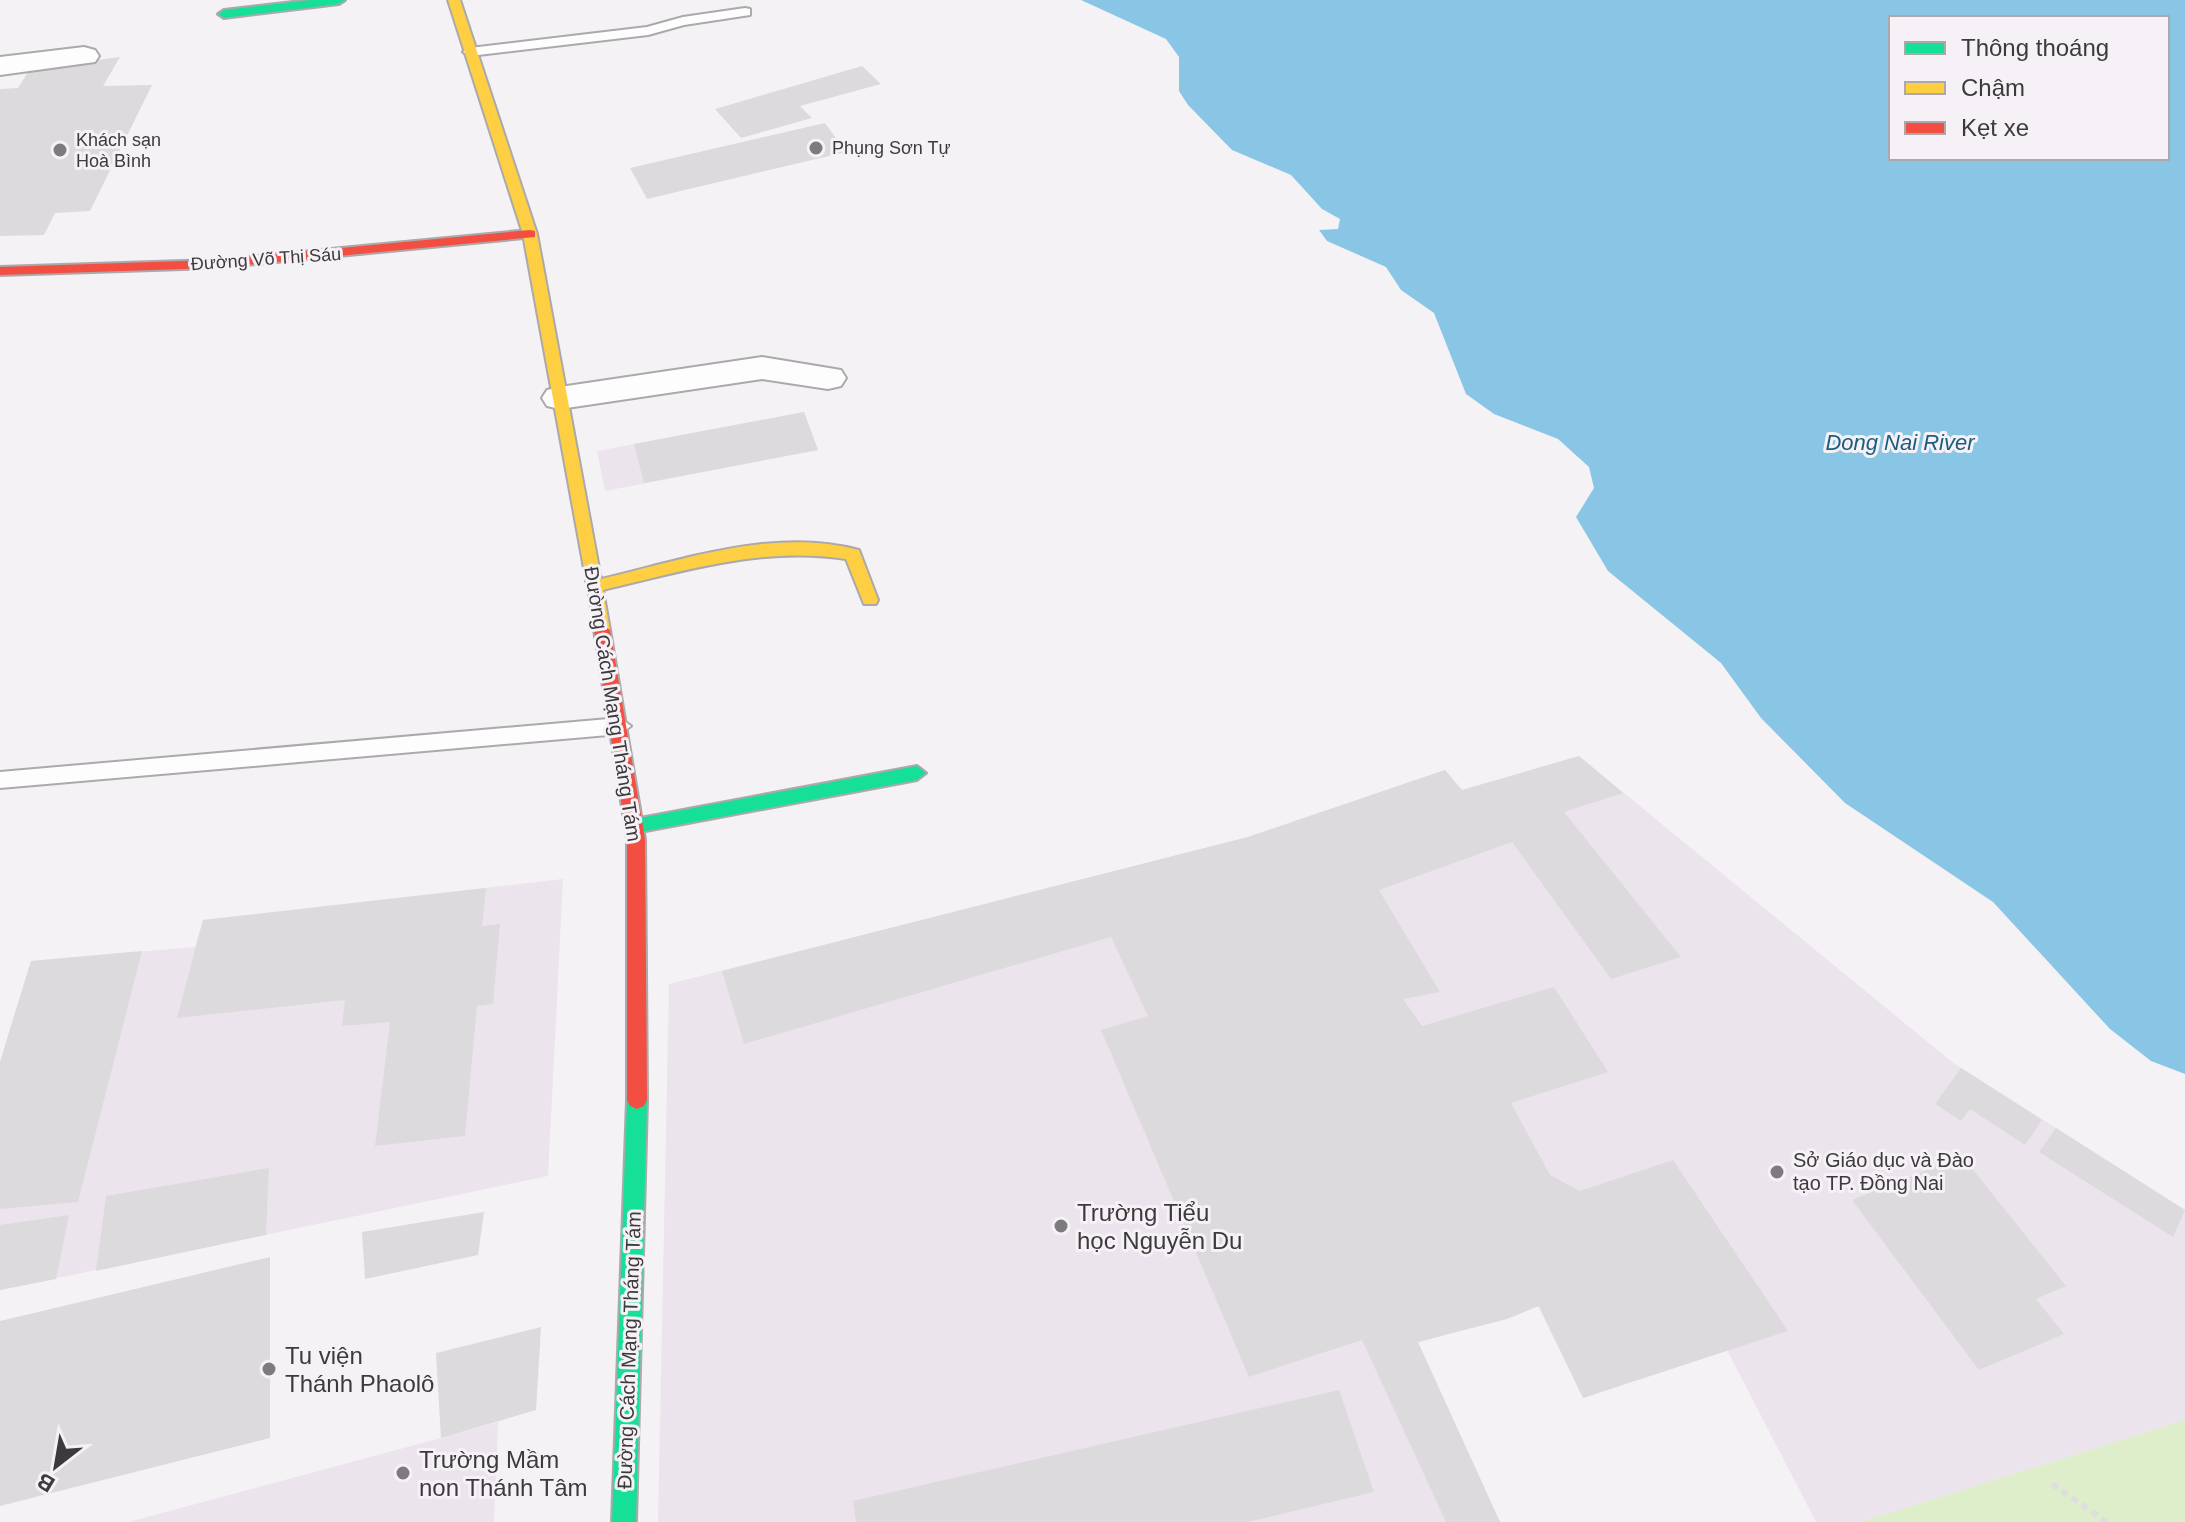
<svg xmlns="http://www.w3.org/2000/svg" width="2185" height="1522" font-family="Arial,sans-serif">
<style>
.built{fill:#ece4ec}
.green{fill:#deeeca}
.water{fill:#89c6e6;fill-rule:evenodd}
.building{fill:#dcdadc}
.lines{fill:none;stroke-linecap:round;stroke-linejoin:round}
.lane-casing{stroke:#aba9ab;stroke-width:4}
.street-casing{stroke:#aba9ab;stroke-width:4}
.fast-casing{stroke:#aba9ab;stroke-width:4}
.slow-casing{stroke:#aba9ab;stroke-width:4}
.jam-casing{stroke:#aba9ab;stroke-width:4}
.path{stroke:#dfdedf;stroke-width:6;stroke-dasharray:7 5;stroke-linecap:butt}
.lane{fill:#fefdfe;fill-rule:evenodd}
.street{fill:#fefdfe;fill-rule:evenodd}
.fast{fill:#16e098;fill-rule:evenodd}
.slow{fill:#ffcf43;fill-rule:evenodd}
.jam{fill:#f24e42;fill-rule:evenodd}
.poi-dot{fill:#7d7b7d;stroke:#f6f1f6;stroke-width:3}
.labels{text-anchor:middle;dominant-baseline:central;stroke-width:6;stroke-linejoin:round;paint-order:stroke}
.far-poi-label{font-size:18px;fill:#3c3b3c;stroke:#f6f1f6;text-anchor:start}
.far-street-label{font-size:18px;fill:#3c3b3c;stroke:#f6f1f6}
.street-label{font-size:20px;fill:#3c3b3c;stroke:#f6f1f6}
.poi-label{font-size:20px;fill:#3c3b3c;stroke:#f6f1f6;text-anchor:start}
.water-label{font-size:22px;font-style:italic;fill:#1b5e7d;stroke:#f6f1f6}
.near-poi-label{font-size:24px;fill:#3c3b3c;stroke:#f6f1f6;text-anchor:start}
</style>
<rect width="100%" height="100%" fill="#f5f2f5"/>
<g class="built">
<polygon points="804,412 818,450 605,491 597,451"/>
<polygon points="1579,756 1952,1062 2185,1210 2185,1420 1861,1522 1816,1522 1727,1350 1583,1398 1538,1306 1418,1343 1500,1522 658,1522 669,984 1248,837 1445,770 1462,790"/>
<polygon points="563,879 548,1176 0,1290 0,1062 31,961 195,947 203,920"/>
<polygon points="498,1422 494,1522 129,1522 441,1438"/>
</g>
<polygon class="green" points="2185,1420 2185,1522 1861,1522"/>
<path class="water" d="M1081,0H2185V1074L2151,1061L2110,1029L1993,902L1845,803L1761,718L1721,663L1608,571L1576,517L1594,488L1589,467L1558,439L1494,414L1466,394L1434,313L1401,290L1386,267L1327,241L1319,230L1338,229L1340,219L1322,209L1291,175L1232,150L1188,105L1179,91V57L1166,39ZM1891,18H2167V158H1891Z"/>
<g class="building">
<polygon points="120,57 103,86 152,85 90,211 55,213 44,235 0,236 0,89 18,88 30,69"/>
<polygon points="862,66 881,84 800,106 812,118 741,138 715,109"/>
<polygon points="825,123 846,152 647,199 630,168"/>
<polygon points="804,412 818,450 644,483 634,444"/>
<polygon points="1579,756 1623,793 1564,812 1681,957 1611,979 1512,842 1379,890 1440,992 1403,999 1422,1026 1554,987 1608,1072 1511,1103 1550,1175 1580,1191 1673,1160 1788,1331 1583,1398 1539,1306 1507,1319 1418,1342 1500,1522 1446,1522 1362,1340 1249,1377 1101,1030 1148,1016 1111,937 744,1044 722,971 1248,837 1445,770 1462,790"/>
<polygon points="486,888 482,926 500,924 493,1004 477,1006 465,1136 375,1146 390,1022 342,1026 345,1000 177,1018 203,920"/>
<polygon points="142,951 78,1202 0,1209 0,1062 31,961"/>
<polygon points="1961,1068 2042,1120 2025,1145 1970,1109 1961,1121 1935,1104"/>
<polygon points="2056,1128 2185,1210 2173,1237 2039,1152"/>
<polygon points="1962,1156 2066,1286 2036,1299 2064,1334 1979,1370 1852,1200"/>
<polygon points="269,1168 266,1235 96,1271 106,1196"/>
<polygon points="484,1212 478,1255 365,1279 362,1232"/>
<polygon points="69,1215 56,1279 0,1290 0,1225"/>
<polygon points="270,1257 270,1438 0,1506 0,1321"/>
<polygon points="541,1327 536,1410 441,1438 436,1353"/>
<polygon points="1339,1390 1374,1492 1248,1522 856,1522 853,1501"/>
</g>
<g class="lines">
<defs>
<g id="lane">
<polygon points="745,8 750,9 750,15 684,25 648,35 470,56 463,52 470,48 647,27 683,17"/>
<polygon points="620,718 631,726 620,734 0,788 0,772"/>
</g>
<g id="street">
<polygon points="84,47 95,50 99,56 95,62 0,75 0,57"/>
<polygon points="762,357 841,370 846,378 841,386 828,389 762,379 560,409 547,406 542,398 547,390 560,387"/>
</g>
<g id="fast">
<polygon points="310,0 345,0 339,4 224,18 218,14 224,10"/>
<polygon points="917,766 926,773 917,780 635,833 628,831 626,826 628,821 635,819"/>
<polygon points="637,1091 644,1094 647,1100 636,1522 612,1522 627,1100 630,1094"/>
</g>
<path id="slow" d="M448,0H460L537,234L601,579C683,560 775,527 859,550L878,600L876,604H864L846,559C763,546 684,571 603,590L610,630L608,634H596L523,234Z"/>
<g id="jam">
<polygon points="530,230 535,231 535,237 214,268 0,275 0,267 214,260"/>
<polygon points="602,624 610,630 645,839 647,1100 644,1106 637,1109 630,1106 627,1100 627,839 594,630"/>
</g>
</defs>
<use href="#lane" class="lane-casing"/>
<use href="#street" class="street-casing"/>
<use href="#fast" class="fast-casing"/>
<use href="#slow" class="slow-casing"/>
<use href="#jam" class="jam-casing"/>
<polyline class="path" points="2052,1484 2107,1522"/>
<use href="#lane" class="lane"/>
<use href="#street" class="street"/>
<use href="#fast" class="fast"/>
<use href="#slow" class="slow"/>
<use href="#jam" class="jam"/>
</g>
<g class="poi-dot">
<circle cx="816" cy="148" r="8"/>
<circle cx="60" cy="150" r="8"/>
<circle cx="1777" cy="1172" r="8"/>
<circle cx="1061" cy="1226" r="8"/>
<circle cx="269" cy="1369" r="8"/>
<circle cx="403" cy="1473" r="8"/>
</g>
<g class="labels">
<g class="far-poi-label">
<text x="76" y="140">Khách sạn<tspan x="76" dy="21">Hoà Bình</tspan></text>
<text x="832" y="148">Phụng Sơn Tự</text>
</g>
<g class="far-street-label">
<text transform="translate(266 259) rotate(-4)">Đường Võ Thị Sáu</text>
</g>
<g class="street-label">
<text transform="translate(613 704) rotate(81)">Đường Cách Mạng Tháng Tám</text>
<text transform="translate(629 1350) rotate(-88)">Đường Cách Mạng Tháng Tám</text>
</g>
<g class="poi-label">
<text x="1793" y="1160">Sở Giáo dục và Đào<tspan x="1793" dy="23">tạo TP. Đồng Nai</tspan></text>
</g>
<g class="water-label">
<text x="1900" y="442">Dong Nai River</text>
</g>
<g class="near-poi-label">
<text x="1077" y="1212">Trường Tiểu<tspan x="1077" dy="28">học Nguyễn Du</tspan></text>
<text x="285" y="1355">Tu viện<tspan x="285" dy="28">Thánh Phaolô</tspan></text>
<text x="419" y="1459">Trường Mầm<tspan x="419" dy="28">non Thánh Tâm</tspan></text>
</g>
</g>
<rect x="1889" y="16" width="280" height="144" fill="#f6f1f6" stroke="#aca8ac" stroke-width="2"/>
<rect x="1905" y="42" width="40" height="12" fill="#16e098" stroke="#aca8ac" stroke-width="2"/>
<text x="1961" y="56" font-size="24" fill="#3c3b3c">Thông thoáng</text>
<rect x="1905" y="82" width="40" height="12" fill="#ffcf43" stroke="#aca8ac" stroke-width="2"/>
<text x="1961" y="96" font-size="24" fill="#3c3b3c">Chậm</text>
<rect x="1905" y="122" width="40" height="12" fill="#f24e42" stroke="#aca8ac" stroke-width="2"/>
<text x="1961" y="136" font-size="24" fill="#3c3b3c">Kẹt xe</text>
<g transform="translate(56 1466) rotate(211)" stroke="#f6f1f6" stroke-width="6" paint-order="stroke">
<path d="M0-6L14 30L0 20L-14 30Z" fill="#3c3b3c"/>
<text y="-12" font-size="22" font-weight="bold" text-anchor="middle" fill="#3c3b3c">B</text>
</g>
</svg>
